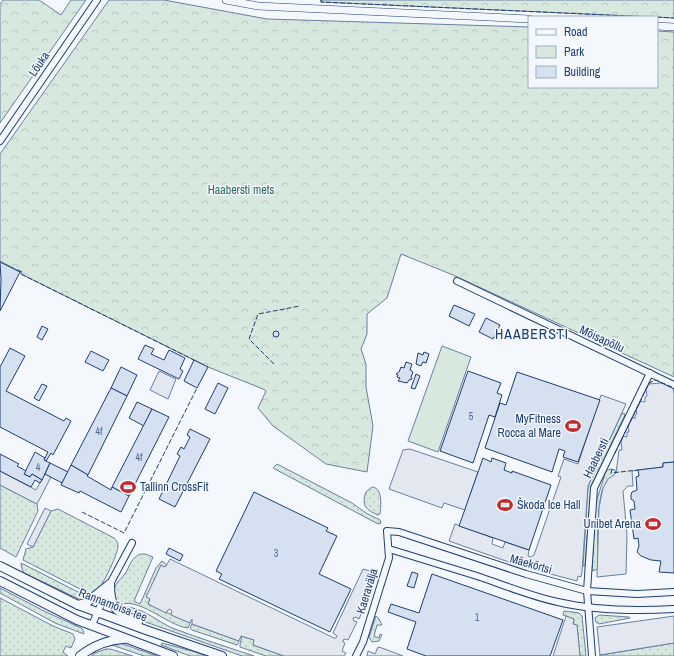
<svg xmlns="http://www.w3.org/2000/svg" width="674" height="656" font-family="'Archivo Narrow',sans-serif">
<style>
.grass{fill:url(#grass-dots);stroke:#687fa3}
.forest{fill:url(#forest-crowns);stroke:#687fa3}
.green{fill:#d7e8df;stroke:#687fa3}
.parking{fill:#e3e8f0;stroke:#687fa3}
.building{fill:#d5e0f0;stroke:#1d3f73}
.lines{fill:none;stroke-linecap:round;stroke-linejoin:round}
.minor-casing{stroke:#1d3f73;stroke-width:8}
.tertiary-casing{stroke:#1d3f73;stroke-width:8}
.secondary-casing{stroke:#1d3f73;stroke-width:10}
.minor{stroke:#f4f7fb;stroke-width:6}
.tertiary{stroke:#f4f7fb;stroke-width:7}
.secondary{stroke:#f4f7fb;stroke-width:8}
.fence{stroke:#1d3f73;stroke-width:1;stroke-dasharray:5 2;stroke-linecap:butt}
.labels{text-anchor:middle;dominant-baseline:central;stroke-width:3;stroke-linejoin:round;paint-order:stroke}
.number-label{font-size:10px;fill:#4b6792}
.street-label{font-size:12px;fill:#1d3f73;stroke:#f4f7fb}
.park-label{font-size:12px;fill:#2c6c60;stroke:#f4f7fb}
.poi-label{font-size:12px;fill:#1d3f73;stroke:#f4f7fb;text-anchor:end}
.quarter-label{font-size:14px;letter-spacing:1px;fill:#1d3f73;stroke:#f4f7fb}
</style>
<defs>
<pattern id="grass-dots" width="8" height="8" patternUnits="userSpaceOnUse"><rect width="8" height="8" fill="#d7e8df"/><path d="M2 2h.1M6 6h.1" fill="none" stroke="#b8c8c3" stroke-width="1.8" stroke-linecap="round"/></pattern>
<pattern id="forest-crowns" width="20" height="18" patternUnits="userSpaceOnUse"><rect width="20" height="18" fill="#d7e8df"/><path d="M2 6a3 3 0 1 1 6 0M12 15a3 3 0 1 1 6 0" fill="none" stroke="#b8c8c3"/></pattern>
</defs>
<rect width="100%" height="100%" fill="#f4f7fb"/>
<g class="grass">
<polygon points="622,413 625,414 624,417 591,486 585,566 583,566 588,486"/>
<polygon points="277,464 352,503 366,513 380,520 381,523 378,524 273,468"/>
<path d="M610,469L615,470L616,473C612,478 607,482 604,487C596,500 598,552 598,569L592,571L595,513L597,499L606,471Z"/>
<polygon points="0,485 37,504 38,511 16,557 0,548"/>
<path d="M372,487C383,488 381,506 380,514L378,515C366,510 361,506 366,492Z"/>
<path d="M58,509L114,538C116,540 118,542 118,546C118,554 105,580 100,587C97,590 94,593 91,596L86,592L23,560L26,549L33,547L51,511Z"/>
<path d="M141,554H145L153,557L134,601L140,604L156,568L162,561L167,565L164,567L161,565L147,597L150,599L148,604L190,623L188,628C167,626 137,594 117,606C115,601 113,595 114,590C116,582 120,580 125,574C130,566 131,557 141,554Z"/>
<polygon points="21,563 84,595 88,598 81,600 24,573 22,569"/>
<polygon points="0,588 44,611 81,628 83,630 84,634 55,623 0,593"/>
<polygon points="0,598 53,626 73,634 75,639 71,648 66,646 63,652 68,656 0,656"/>
<path d="M125,607C142,607 157,621 172,628C199,638 227,647 254,656H242L140,620L119,609Z"/>
<polygon points="564,611 579,613 582,616 586,656 580,656 577,625 573,624 574,619 563,615"/>
<polygon points="599,615 629,617 630,618 599,624 596,622 595,618"/>
<polygon points="376,616 379,619 382,625 377,625 374,636 379,638 380,634 382,635 379,641 372,642 369,637"/>
<polygon points="192,624 239,641 237,645 192,630 190,628"/>
<polygon points="242,636 254,640 253,645 284,656 266,656 240,647 240,644"/>
<polygon points="120,643 157,656 144,656 109,644"/>
<polygon points="162,643 192,651 207,656 190,656 161,645"/>
<polygon points="674,643 674,656 599,656 601,655"/>
<polygon points="106,649 110,649 133,656 91,656 95,653"/>
</g>
<g class="forest">
<polygon points="3,0 39,0 61,15 71,0 86,0 0,123 0,4"/>
<polygon points="109,0 164,0 267,19 529,27 529,87 657,87 657,31 674,32 674,377 453,275 401,254 387,298 367,314 367,334 361,349 366,364 366,387 373,426 367,472 326,464 273,426 258,408 266,391 263,389 208,367 21,274 21,272 0,261 0,154"/>
<polygon points="321,0 674,0 674,18 321,2"/>
</g>
<polygon class="green" points="442,346 471,357 438,452 408,441"/>
<g class="parking">
<polygon points="159,371 176,379 168,399 150,390"/>
<polygon points="662,383 673,388 674,393 674,462 663,463 663,467 632,471 633,486 628,486 623,491 627,535 626,574 597,577 599,508 603,488 608,479 614,475 616,473 619,450 622,450 621,442 623,436 627,437 627,432 629,432 628,426 633,417 635,419 635,415 637,414 636,409 641,401 645,402 645,397 647,396 646,389 649,384"/>
<polygon points="601,395 626,404 588,486 582,572 581,577 578,576 577,581 528,568 529,564 525,563 523,567 449,541 455,524 493,538 492,544 503,548 505,542 529,550 528,556 531,557 534,555 561,477 558,476 564,459 578,464"/>
<polygon points="410,449 478,472 465,510 444,503 442,508 389,489 403,450"/>
<polygon points="0,471 36,490 45,474 51,477 37,504 0,485"/>
<polygon points="45,508 51,511 33,547 27,544"/>
<polygon points="170,559 334,638 336,638 337,636 333,633 363,569 373,572 374,575 362,600 366,603 359,619 356,617 353,618 354,621 357,622 348,640 345,639 343,640 343,642 345,643 342,651 346,653 344,656 284,656 253,645 254,640 241,636 239,641 192,624 192,619 190,623 171,615 172,611 170,609 168,610 166,613 148,604 150,599 146,597 161,565 164,567 166,566"/>
<polygon points="566,616 574,619 573,624 577,625 580,656 553,656"/>
<polygon points="674,616 674,643 600,655 597,627"/>
<polygon points="378,647 382,648 403,656 367,656 368,651 375,654"/>
</g>
<g class="building">
<polygon points="0,262 20,272 0,311 1,279"/>
<polygon points="454,305 475,314 469,326 449,316"/>
<polygon points="486,318 500,325 493,339 479,332"/>
<polygon points="42,326 48,329 42,340 37,337"/>
<circle cx="276" cy="334" r="3"/>
<polygon points="145,345 154,349 151,354 164,360 169,350 185,358 180,369 183,371 179,379 138,359"/>
<polygon points="10,348 25,356 6,391 64,421 66,418 71,421 53,455 51,453 46,461 44,460 48,452 0,427 0,367"/>
<polygon points="91,351 109,360 103,371 85,362"/>
<polygon points="424,352 429,354 426,363 423,362 421,366 416,364 418,353 423,355"/>
<polygon points="194,360 208,367 197,388 184,381"/>
<polygon points="406,362 412,364 410,370 413,372 411,377 412,379 409,380 407,383 398,381 400,378 397,377 398,375 396,374 399,372 401,367 404,368"/>
<polygon points="121,367 137,375 127,396 111,388"/>
<polygon points="468,371 501,383 497,393 502,395 495,417 489,415 473,463 440,451"/>
<polygon points="517,372 600,400 578,462 563,457 565,451 559,449 552,472 485,448 500,403 506,405"/>
<polygon points="416,374 420,376 415,389 411,388"/>
<polygon points="218,383 228,388 215,414 205,409"/>
<polygon points="42,384 47,386 39,401 34,398"/>
<polygon points="111,388 127,396 88,475 71,465"/>
<polygon points="137,402 152,409 144,426 129,418"/>
<polygon points="152,409 169,417 129,496 112,487"/>
<polygon points="190,429 210,439 175,507 159,499 180,456 177,454 181,447 184,449 190,437 187,435"/>
<polygon points="35,452 45,458 44,460 50,463 42,480 32,474 30,477 24,474"/>
<polygon points="0,454 19,464 17,466 26,471 24,474 30,477 32,474 42,480 40,483 35,480 31,487 0,471"/>
<polygon points="483,458 491,462 492,458 506,463 504,470 512,473 512,471 551,485 529,550 459,526"/>
<polygon points="674,462 674,573 659,572 661,561 651,560 641,556 637,552 639,546 638,538 634,539 630,510 635,509 634,501 631,499 631,495 632,492 637,490 636,477 639,476 638,470 663,467 663,463"/>
<polygon points="50,463 68,472 62,483 45,474"/>
<polygon points="71,465 88,475 87,476 111,490 112,487 129,496 121,512 80,491 79,493 61,485"/>
<polygon points="254,492 328,528 326,531 337,536 319,574 351,589 330,632 219,579 222,574 216,571"/>
<polygon points="169,548 183,555 180,561 166,554"/>
<polygon points="412,572 418,574 414,588 407,586"/>
<polygon points="432,574 563,620 550,656 426,656 407,649 416,622 388,612 391,604 419,613"/>
</g>
<g class="lines">
<defs>
<g id="minor">
<polyline points="0,141 97,0"/>
<polyline points="457,281 674,385"/>
<path d="M389,549C418,558 448,567 477,576C504,585 530,596 558,602C596,611 636,611 674,609"/>
<polyline points="92,625 110,584 132,543"/>
<polyline points="356,656 363,642 389,558 387,531 399,532 526,574 587,591 637,594 674,592"/>
<polyline points="592,656 587,591 594,488 650,373"/>
</g>
<g id="tertiary">
<polyline points="226,0 258,6 529,19"/>
<polyline points="657,26 674,27"/>
</g>
<g id="secondary">
<polyline points="0,566 78,605 146,630 222,656"/>
<polyline points="0,581 77,620 173,656"/>
<path d="M110,584C110,611 117,611 138,622"/>
<polyline points="78,605 86,603 110,584"/>
<path d="M80,656C93,646 107,640 123,639"/>
</g>
</defs>
<use href="#minor" class="minor-casing"/>
<use href="#tertiary" class="tertiary-casing"/>
<use href="#secondary" class="secondary-casing"/>
<use href="#minor" class="minor"/>
<use href="#tertiary" class="tertiary"/>
<use href="#secondary" class="secondary"/>
<g class="fence">
<polyline points="321,0 321,2 652,17"/>
<polyline points="657,17 674,18"/>
<polyline points="18,270 22,272 21,274 194,360"/>
<polyline points="274,364 249,339 258,314 300,306"/>
<polyline points="615,453 649,383 656,380 674,388"/>
<polyline points="612,469 611,473 638,470"/>
<polyline points="82,512 124,533 197,388"/>
</g>
</g>
<defs>
<symbol id="stadium-bare" viewBox="-9 -9 18 18"><path d="M0-5a6.5 5 0 1 0 0 10a6.5 5 0 1 0 0-10ZM-3.5-1.8h7v3.6h-7Z" fill="#c62828" stroke="#f4f7fb" stroke-width="2.5" paint-order="stroke"/></symbol>
</defs>
<g fill-rule="evenodd">
<use href="#stadium-bare" x="562" y="415" width="22" height="22"/>
<use href="#stadium-bare" x="117" y="476" width="22" height="22"/>
<use href="#stadium-bare" x="494" y="494" width="22" height="22"/>
<use href="#stadium-bare" x="642" y="513" width="22" height="22"/>
</g>
<g class="labels">
<g class="number-label">
<text x="471" y="416">5</text>
<text x="99" y="431">4f</text>
<text x="139" y="457">4f</text>
<text x="38" y="467">4</text>
<text x="276" y="553">3</text>
<text x="477" y="617">1</text>
</g>
<g class="street-label">
<text transform="translate(39 64) rotate(-56)">Lõuka</text>
<text transform="translate(602 339) rotate(25)">Mõisapõllu</text>
<text transform="translate(596 458) rotate(-64)">Haabersti</text>
<text transform="translate(531 564) rotate(16)">Mäekõrtsi</text>
<text transform="translate(367 591) rotate(-73)">Kaeravälja</text>
<text transform="translate(113 605) rotate(21)">Rannamõisa tee</text>
</g>
<g class="park-label">
<text x="241" y="190">Haabersti mets</text>
</g>
<g class="poi-label">
<text x="561" y="419">MyFitness<tspan x="561" dy="14">Rocca al Mare</tspan></text>
<text x="140" y="487" text-anchor="start">Tallinn CrossFit</text>
<text x="517" y="505" text-anchor="start">Škoda Ice Hall</text>
<text x="641" y="524">Unibet Arena</text>
</g>
<g class="quarter-label">
<text x="532" y="334">HAABERSTI</text>
</g>
</g>
<rect x="528" y="16" width="130" height="72" fill="#f4f7fb" stroke="#9eadc5"/>
<rect x="536" y="29" width="20" height="6" fill="#f4f7fb" stroke="#9eadc5"/>
<text x="564" y="36" font-size="12" fill="#1d3f73">Road</text>
<rect x="536" y="46" width="20" height="12" fill="#d7e8df" stroke="#9eadc5"/>
<text x="564" y="56" font-size="12" fill="#1d3f73">Park</text>
<rect x="536" y="66" width="20" height="12" fill="#d5e0f0" stroke="#9eadc5"/>
<text x="564" y="76" font-size="12" fill="#1d3f73">Building</text>
</svg>
